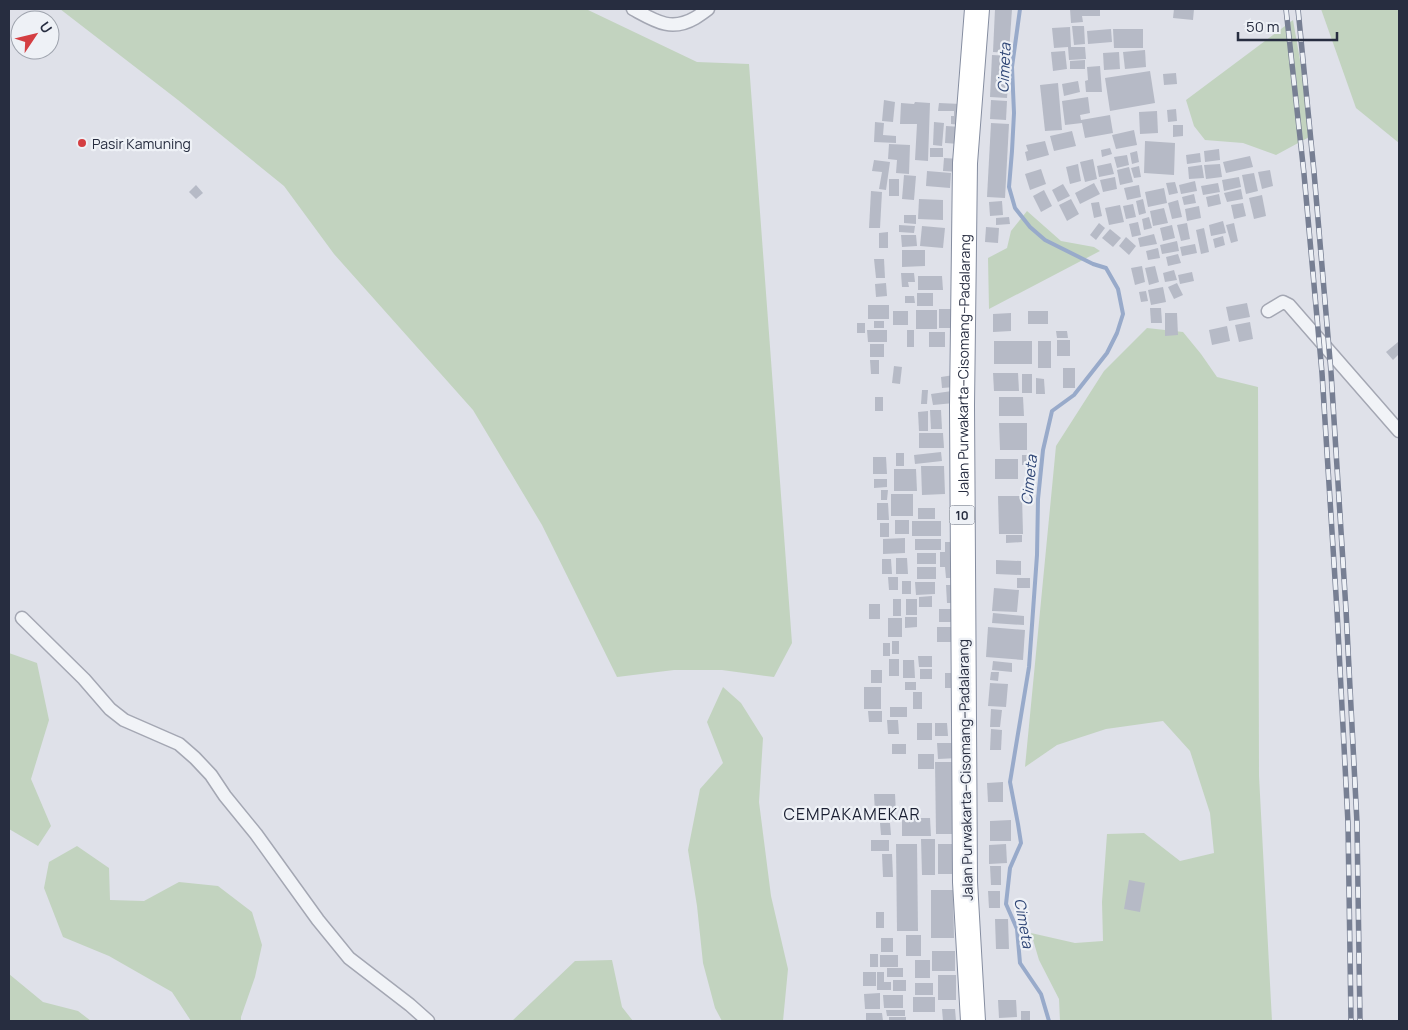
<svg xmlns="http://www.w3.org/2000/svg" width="1408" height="1030" font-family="Manrope,sans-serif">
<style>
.green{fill:#c2d3bf}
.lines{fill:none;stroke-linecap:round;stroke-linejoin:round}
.stream{stroke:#98aaca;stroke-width:4}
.building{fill:#b6bac6}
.street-casing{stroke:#a4a7b3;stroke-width:15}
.highway-casing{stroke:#858da0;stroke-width:26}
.street{stroke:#f1f3f7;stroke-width:12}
.highway{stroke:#fff;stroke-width:24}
.rail-casing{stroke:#777f93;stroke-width:5.5}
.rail{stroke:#eef1f6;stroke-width:4;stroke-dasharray:11;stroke-linecap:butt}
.poi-dot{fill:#d43e42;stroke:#eef1f6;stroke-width:2}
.labels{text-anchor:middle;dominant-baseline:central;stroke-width:4.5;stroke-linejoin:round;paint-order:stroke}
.shield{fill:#eef1f6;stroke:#636877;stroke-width:1}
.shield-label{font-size:12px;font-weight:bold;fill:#272d40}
.poi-label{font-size:14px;fill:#272d40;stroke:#eef1f6;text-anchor:start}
.street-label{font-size:14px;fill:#272d40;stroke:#eef1f6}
.water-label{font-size:15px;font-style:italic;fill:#2f4676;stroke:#eef1f6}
.quarter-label{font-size:16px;letter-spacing:1px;fill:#191e31;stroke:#eef1f6}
</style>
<rect width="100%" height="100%" fill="#dfe1e9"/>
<g class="green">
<polygon points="60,9 586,9 697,62 749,64 792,643 774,677 722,670 674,670 617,677 542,525 473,410 334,254 284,186 178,100"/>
<polygon points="1321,9 1399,9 1399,143 1356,108"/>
<polygon points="1293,20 1313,135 1276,155 1243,143 1205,140 1194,126 1186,100"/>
<polygon points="1027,211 1061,241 1094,247 1100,251 989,309 988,258 1007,248 1011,231"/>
<polygon points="1147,328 1183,332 1201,354 1217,377 1258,387 1259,776 1272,1021 1060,1021 1059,999 1039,960 1031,933 1075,943 1103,941 1102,902 1107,834 1144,833 1180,861 1214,853 1210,813 1190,751 1163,721 1106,729 1057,745 1025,767 1056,446 1104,371"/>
<polygon points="9,653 37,663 49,720 31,779 51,826 38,846 9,829"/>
<polygon points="723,687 741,703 763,738 759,802 771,896 788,969 783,1021 722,1021 715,1008 703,963 697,906 688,850 700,789 723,763 707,722"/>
<polygon points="77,846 109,868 110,900 144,901 179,882 218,886 252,912 262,945 255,977 241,1017 241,1021 191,1021 172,992 109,956 63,937 44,888 49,862"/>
<polygon points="612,960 622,1007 633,1021 512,1021 575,961"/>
<polygon points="9,974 43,1002 78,1011 91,1021 9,1021"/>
</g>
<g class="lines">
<polyline class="stream" points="1020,9 1012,67 1014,113 1012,151 1009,187 1015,208 1030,227 1045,240 1093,264 1106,268 1118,289 1123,314 1117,333 1107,353 1074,395 1052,411 1043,450 1038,499 1037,555 1029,667 1010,782 1018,824 1021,843 1010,868 1006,904 1017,929 1020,963 1041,994 1049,1021"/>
</g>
<g class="building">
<polygon points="995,9 1012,9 1009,53 993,52"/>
<polygon points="1070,9 1100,9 1100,16 1082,16 1083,22 1071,23"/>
<polygon points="1174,9 1194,9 1193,20 1173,18"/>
<polygon points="1072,26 1084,26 1085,44 1074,45"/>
<polygon points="1070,27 1071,47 1085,47 1086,59 1069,60 1068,47 1054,48 1052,28"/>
<polygon points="1111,29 1112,42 1088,44 1087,31"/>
<polygon points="1113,29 1143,29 1143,48 1114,48"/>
<polygon points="1145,50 1146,67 1125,69 1123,52"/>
<polygon points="1065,51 1067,69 1053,71 1051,52"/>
<polygon points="1119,52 1120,69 1104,70 1103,53"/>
<polygon points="992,55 1010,56 1007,98 990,97"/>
<polygon points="1085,60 1085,69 1070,69 1070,61"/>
<polygon points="1100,66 1102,92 1086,92 1085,81 1088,80 1087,67"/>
<polygon points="1150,71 1155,103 1110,111 1105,78"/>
<polygon points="1176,73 1177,84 1164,85 1163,74"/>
<polygon points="1078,81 1080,92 1064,96 1062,84"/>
<polygon points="1058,83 1062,130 1045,131 1040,85"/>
<polygon points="1088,97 1090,113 1080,115 1081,120 1110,115 1113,133 1085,138 1082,123 1065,125 1062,101"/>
<polygon points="884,100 895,102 893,122 882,121"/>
<polygon points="991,100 1007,101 1006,120 990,119"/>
<polygon points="915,102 930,103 928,161 915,160 917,124 900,124 901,103 914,104"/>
<polygon points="939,103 961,104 961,125 951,124 951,116 954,116 954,111 938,111"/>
<polygon points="1176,109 1177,121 1168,122 1167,110"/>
<polygon points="1157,111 1158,133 1140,134 1139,112"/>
<polygon points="875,122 884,123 883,135 896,136 896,143 874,142"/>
<polygon points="934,122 944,123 942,146 933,145"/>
<polygon points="991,123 1009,124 1005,198 987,197"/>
<polygon points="1173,125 1183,125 1183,136 1173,137"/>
<polygon points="946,126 961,127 960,144 945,143"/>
<polygon points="1134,130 1137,145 1116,149 1112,135"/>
<polygon points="1072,131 1076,146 1054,151 1050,136"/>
<polygon points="1045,141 1049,155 1027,161 1025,152 1028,151 1026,145"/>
<polygon points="1145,141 1175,143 1174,175 1144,173"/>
<polygon points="889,144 910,145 909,174 896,173 897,160 888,159"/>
<rect x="930" y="148" width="13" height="9"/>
<polygon points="1110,148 1112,154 1102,157 1101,150"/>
<polygon points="1219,149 1220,160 1205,162 1204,151"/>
<polygon points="1137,151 1139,162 1132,164 1130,153"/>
<polygon points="1200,153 1201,162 1187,164 1186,155"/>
<polygon points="1127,155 1129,165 1117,168 1114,157"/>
<polygon points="1250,156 1253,167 1226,173 1223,162"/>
<polygon points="944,158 960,159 959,172 943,171"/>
<polygon points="1093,159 1097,179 1085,182 1080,162"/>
<polygon points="874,160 890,162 886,190 879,189 882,172 872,171"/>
<polygon points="1111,163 1114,174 1099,177 1097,166"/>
<polygon points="1078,164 1081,181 1070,184 1066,167"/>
<polygon points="1220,164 1222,177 1206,179 1204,165"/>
<polygon points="1202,165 1204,178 1189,179 1188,167"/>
<polygon points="1139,166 1141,177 1134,178 1131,168"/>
<polygon points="1129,167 1133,182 1120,185 1117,170"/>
<polygon points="1041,169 1046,184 1030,190 1025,174"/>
<polygon points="1270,170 1273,186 1262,189 1258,172"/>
<polygon points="927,171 951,173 950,188 926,186"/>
<polygon points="1254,173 1258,191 1246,194 1242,175"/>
<polygon points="904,175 916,176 914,200 902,199"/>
<polygon points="1115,177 1117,189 1103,192 1100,180"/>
<polygon points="1239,177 1241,187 1224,191 1222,180"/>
<rect x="889" y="179" width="10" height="17"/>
<polygon points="1195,181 1197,191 1181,194 1179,185"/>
<polygon points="1175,182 1178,193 1169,195 1166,183"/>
<polygon points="1094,183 1100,194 1080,204 1075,193"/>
<polygon points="1218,183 1220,192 1203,195 1201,186"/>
<polygon points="1063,184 1070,196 1058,202 1052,190"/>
<polygon points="196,185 203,193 196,199 189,192"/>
<polygon points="1139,185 1141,197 1127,200 1124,188"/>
<polygon points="1164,188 1167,203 1148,207 1145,192"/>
<polygon points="1241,189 1243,199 1227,202 1224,193"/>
<polygon points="1044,190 1052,206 1041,212 1033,196"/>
<polygon points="871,191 882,192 880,228 869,228"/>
<polygon points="1194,194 1196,203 1184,205 1182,197"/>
<polygon points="1219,194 1221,204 1208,207 1206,197"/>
<polygon points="1262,195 1266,216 1254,219 1249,198"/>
<polygon points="919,199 943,200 943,220 918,219"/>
<polygon points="1071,199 1079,214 1067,221 1059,205"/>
<polygon points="1143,199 1146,213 1139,215 1136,201"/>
<polygon points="1178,200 1182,217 1172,219 1168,203"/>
<polygon points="1002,201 1003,215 990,216 989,202"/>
<polygon points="1099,202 1102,216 1094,218 1091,203"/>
<polygon points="1243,203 1246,216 1234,219 1231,205"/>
<polygon points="1133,204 1136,217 1126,219 1123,206"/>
<polygon points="1120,205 1124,222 1109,225 1105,208"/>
<polygon points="1199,206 1201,218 1187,221 1185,209"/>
<polygon points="1164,208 1168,223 1153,226 1150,211"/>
<polygon points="904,215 916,215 916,224 904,223"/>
<polygon points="1009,217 1010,224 996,225 996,218"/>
<polygon points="1149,217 1152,228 1144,230 1142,219"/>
<polygon points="1223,221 1226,233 1211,236 1209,225"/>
<polygon points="1138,222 1141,235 1132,237 1129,224"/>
<polygon points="1099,223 1105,228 1096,240 1090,235"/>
<polygon points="1187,223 1190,239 1181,241 1177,225"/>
<polygon points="1234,223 1238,241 1231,243 1226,225"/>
<polygon points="899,225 915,226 914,233 899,232"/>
<polygon points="1172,225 1175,238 1163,241 1160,228"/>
<polygon points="922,226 945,228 943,248 920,246"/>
<polygon points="986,227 999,228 998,243 985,242"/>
<polygon points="1204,228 1209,252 1201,254 1196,230"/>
<polygon points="1110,229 1121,238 1113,247 1102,238"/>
<polygon points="888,232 888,248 879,248 879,233"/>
<polygon points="1154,234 1157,244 1140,247 1138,238"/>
<polygon points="901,235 916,235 917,246 902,247"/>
<polygon points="1223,236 1225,245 1215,248 1213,239"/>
<polygon points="1126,237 1136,246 1129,255 1119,246"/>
<polygon points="1177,241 1179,251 1162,254 1160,245"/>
<polygon points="1195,244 1197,253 1182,256 1180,247"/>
<polygon points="1158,248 1160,258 1148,260 1146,251"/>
<polygon points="902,250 925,250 925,266 902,267"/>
<polygon points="1178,254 1181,263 1168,266 1166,257"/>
<polygon points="874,259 884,259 885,278 876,278"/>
<polygon points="1142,266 1145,282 1135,285 1131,268"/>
<polygon points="1155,266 1159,282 1149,285 1145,268"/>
<polygon points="1174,270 1177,280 1165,282 1163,273"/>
<polygon points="1192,272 1194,281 1180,284 1178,275"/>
<polygon points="901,273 914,273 915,282 908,282 909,287 902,287"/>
<polygon points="918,276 942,276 943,290 918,290"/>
<polygon points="886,283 887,296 876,297 875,284"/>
<polygon points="1177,283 1183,295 1174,299 1168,287"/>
<polygon points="1163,287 1166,302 1151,305 1148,290"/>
<polygon points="1146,291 1148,301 1141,302 1139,292"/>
<rect x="917" y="293" width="16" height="13"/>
<polygon points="905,296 914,296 915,303 905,303"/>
<polygon points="1247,303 1250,317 1229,321 1226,307"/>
<rect x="868" y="305" width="21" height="14"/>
<polygon points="1150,308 1161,308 1162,323 1151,323"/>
<rect x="939" y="309" width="15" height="19"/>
<rect x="916" y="310" width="21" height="19"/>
<rect x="893" y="311" width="15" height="14"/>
<rect x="1028" y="311" width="20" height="13"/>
<polygon points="1011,313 1011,331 993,332 993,314"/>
<polygon points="1165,313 1177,313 1178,335 1165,336"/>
<rect x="874" y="321" width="10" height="7"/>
<polygon points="1250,322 1253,339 1239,342 1235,325"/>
<rect x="857" y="323" width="8" height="10"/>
<polygon points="1227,326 1230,341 1212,345 1209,330"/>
<polygon points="867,330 887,330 887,342 868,342"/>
<rect x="907" y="330" width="7" height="17"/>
<polygon points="1056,331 1067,331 1068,338 1057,338"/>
<rect x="929" y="332" width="16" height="15"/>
<rect x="1057" y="340" width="13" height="16"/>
<rect x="994" y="341" width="38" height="23"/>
<rect x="1038" y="341" width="13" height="27"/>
<polygon points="1398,342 1399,343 1399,354 1393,360 1386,352"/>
<rect x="870" y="344" width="14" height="13"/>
<polygon points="870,360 879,360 879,374 871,374"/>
<polygon points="894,366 902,367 900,384 892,383"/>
<rect x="1063" y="368" width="12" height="20"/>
<polygon points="993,373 1018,373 1019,391 994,391"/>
<rect x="1022" y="374" width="10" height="19"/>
<polygon points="954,375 955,387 942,388 941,377"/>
<polygon points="1036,378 1044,379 1045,394 1036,394"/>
<polygon points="922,390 928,390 927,404 921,404"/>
<polygon points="952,391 954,403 933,405 931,394"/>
<rect x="875" y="397" width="8" height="14"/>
<polygon points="999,397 1023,397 1024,416 999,416"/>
<polygon points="930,410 941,410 942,429 931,429"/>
<polygon points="928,411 928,431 919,431 918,412"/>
<polygon points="999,423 1027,423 1027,450 1000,450"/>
<polygon points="919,433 943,433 944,448 919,448"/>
<polygon points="941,452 942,461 915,464 914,455"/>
<rect x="896" y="453" width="8" height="13"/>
<rect x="1022" y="455" width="13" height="10"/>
<polygon points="873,457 886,457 887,474 873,474"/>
<rect x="995" y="459" width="23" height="20"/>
<polygon points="921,466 944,466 945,494 922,495"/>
<polygon points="894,469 916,469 917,491 894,491"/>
<polygon points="874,479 887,479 887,487 874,488"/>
<polygon points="881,490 888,490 887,500 881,500"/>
<rect x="891" y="494" width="22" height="22"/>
<polygon points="998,496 1022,496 1023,534 999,534"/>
<polygon points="877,503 888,503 889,520 877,520"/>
<rect x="918" y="508" width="17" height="11"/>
<rect x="895" y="520" width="14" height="14"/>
<rect x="912" y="521" width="29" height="15"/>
<rect x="880" y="523" width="9" height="14"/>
<polygon points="1006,535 1022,535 1022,542 1006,543"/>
<polygon points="905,538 905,553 883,554 883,539"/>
<rect x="915" y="539" width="26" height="11"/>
<polygon points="945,542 956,542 956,578 946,578 945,567 940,567 940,552 945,552"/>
<rect x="917" y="553" width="19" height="11"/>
<polygon points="896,558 907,558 908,574 896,574"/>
<polygon points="882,559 891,559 892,574 882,574"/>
<polygon points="996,560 1021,561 1021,575 996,574"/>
<rect x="917" y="567" width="19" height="12"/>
<polygon points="888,577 898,577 898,590 889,590"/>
<rect x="1017" y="578" width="13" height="10"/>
<rect x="902" y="581" width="9" height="13"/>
<polygon points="915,582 935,582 935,594 916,595"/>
<polygon points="946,585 956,585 957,603 947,603"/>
<polygon points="994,588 1019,590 1017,612 992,611"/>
<polygon points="932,596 932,607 919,607 919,597"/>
<rect x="893" y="599" width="8" height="17"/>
<rect x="906" y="599" width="11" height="16"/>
<rect x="869" y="604" width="11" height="15"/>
<polygon points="939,609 958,609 959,622 939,622"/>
<polygon points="993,613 1024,616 1024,625 992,623"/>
<polygon points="905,617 917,617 917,627 905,628"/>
<rect x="888" y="618" width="14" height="19"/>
<rect x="937" y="627" width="18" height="15"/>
<polygon points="988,627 1025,630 1023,660 986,657"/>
<rect x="892" y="641" width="7" height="13"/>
<rect x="883" y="643" width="7" height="13"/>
<polygon points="918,656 932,656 932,667 919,667"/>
<rect x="889" y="659" width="10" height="17"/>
<polygon points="903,660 914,660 915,678 903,678"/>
<polygon points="993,661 1012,663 1012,672 992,670"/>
<rect x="920" y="669" width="12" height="10"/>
<rect x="871" y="670" width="11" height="13"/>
<polygon points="991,672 999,672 998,681 990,680"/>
<rect x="945" y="673" width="14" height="15"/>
<rect x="905" y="682" width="11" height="8"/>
<polygon points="990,683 1008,684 1006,707 988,706"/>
<rect x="864" y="687" width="17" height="22"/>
<rect x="913" y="692" width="9" height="17"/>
<rect x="890" y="707" width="17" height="10"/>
<polygon points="991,709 1002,710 1000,727 990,727"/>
<polygon points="868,711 882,711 882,722 869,722"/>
<polygon points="887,720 898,720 899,734 888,734"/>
<rect x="917" y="723" width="15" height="17"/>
<polygon points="935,723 947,723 948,736 935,736"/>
<polygon points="991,729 1002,730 1001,750 990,750"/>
<polygon points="937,743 958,743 958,758 938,759"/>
<rect x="892" y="744" width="14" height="10"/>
<rect x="918" y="754" width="16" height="15"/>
<polygon points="935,762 956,762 957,834 936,834"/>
<polygon points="1003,782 1003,802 988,802 987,783"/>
<polygon points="874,794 895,794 896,813 875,813"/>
<polygon points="902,818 930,818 931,836 902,836"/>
<polygon points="1011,820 1011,841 990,841 990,821"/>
<polygon points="880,823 890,823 891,835 881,835"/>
<polygon points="921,839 935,839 935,875 922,875"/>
<rect x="871" y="840" width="18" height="11"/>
<polygon points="896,844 917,844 918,931 897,931"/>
<rect x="938" y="844" width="15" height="30"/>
<polygon points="1006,844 1007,863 989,864 989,845"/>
<polygon points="882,854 892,854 893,877 883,877"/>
<polygon points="990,866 1001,866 1001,885 991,885"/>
<polygon points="1129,880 1145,883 1140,912 1124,909"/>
<polygon points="931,890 953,890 954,938 931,938"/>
<polygon points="988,891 1000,891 1000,908 989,908"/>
<rect x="876" y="912" width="8" height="16"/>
<polygon points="995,919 1008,919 1009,949 996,949"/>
<rect x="906" y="935" width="15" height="21"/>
<rect x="881" y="938" width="12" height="14"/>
<rect x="932" y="951" width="23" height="20"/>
<rect x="870" y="954" width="8" height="13"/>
<rect x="880" y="955" width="18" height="12"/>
<rect x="915" y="960" width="15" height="18"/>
<rect x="887" y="968" width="16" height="9"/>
<rect x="863" y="972" width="13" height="14"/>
<polygon points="877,972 884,972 884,982 891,982 891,990 877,990"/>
<rect x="938" y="975" width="18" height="25"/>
<rect x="893" y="980" width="13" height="11"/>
<rect x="915" y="983" width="18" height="12"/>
<polygon points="880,993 880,1009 865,1009 864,994"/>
<polygon points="883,995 903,995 903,1008 884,1008"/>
<rect x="913" y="997" width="22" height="15"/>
<polygon points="998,1000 1016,1000 1017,1017 999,1018"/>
<polygon points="942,1009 955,1009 956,1021 943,1021"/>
<polygon points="886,1010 905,1010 905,1016 887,1016"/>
<rect x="1021" y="1011" width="9" height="10"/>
<polygon points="866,1013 882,1013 883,1021 866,1020"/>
<rect x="889" y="1017" width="17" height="4"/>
</g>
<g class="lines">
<defs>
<g id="street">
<path d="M633,9C655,21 671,32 695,18C700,15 704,12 708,9"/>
<polyline points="1268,311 1283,302 1289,305 1399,431"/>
<polyline points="22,618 84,679 110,709 124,720 179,744 195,758 211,775 225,796 256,834 318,920 349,958 410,1005 428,1021"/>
</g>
<g id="highway">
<path id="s1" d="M973,1021L965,882L962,406L965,163L977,9"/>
</g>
</defs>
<use href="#street" class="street-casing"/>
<use href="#highway" class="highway-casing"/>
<use href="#street" class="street"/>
<use href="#highway" class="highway"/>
<defs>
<g id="rail">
<polyline points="1286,9 1304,174 1322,373 1337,611 1348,823 1351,1021"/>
<polyline points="1298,9 1314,172 1331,372 1346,610 1357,823 1360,1021"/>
</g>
</defs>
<use href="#rail" class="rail-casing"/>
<use href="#rail" class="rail"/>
</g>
<circle class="poi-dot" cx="82" cy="143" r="5"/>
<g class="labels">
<rect class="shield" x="949.5" y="505.5" width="25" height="19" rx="4"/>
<g class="shield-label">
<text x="962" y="515">10</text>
</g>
<g class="poi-label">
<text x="92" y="143">Pasir Kamuning</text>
</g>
<g class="street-label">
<text stroke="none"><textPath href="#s1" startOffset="656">Jalan Purwakarta–Cisomang–Padalarang</textPath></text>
<text transform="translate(965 770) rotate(-91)">Jalan Purwakarta–Cisomang–Padalarang</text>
</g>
<g class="water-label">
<text transform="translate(1004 68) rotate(-87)">Cimeta</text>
<text transform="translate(1029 480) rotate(-84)">Cimeta</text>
<text transform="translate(1024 923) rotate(80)">Cimeta</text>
</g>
<g class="quarter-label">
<text x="852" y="814">CEMPAKAMEKAR</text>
</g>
</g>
<rect width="1408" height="1030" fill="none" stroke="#272d40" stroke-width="20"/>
<g transform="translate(35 35) rotate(55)"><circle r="24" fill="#eef1f6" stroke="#9ea3ad"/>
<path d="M0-4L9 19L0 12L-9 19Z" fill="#d43e42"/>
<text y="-8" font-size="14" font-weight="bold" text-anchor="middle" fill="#272d40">U</text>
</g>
<path d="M1238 32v8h99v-8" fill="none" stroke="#272d40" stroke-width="2.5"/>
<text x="1246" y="32" font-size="15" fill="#272d40" stroke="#eef1f6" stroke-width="4" paint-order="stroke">50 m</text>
</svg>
